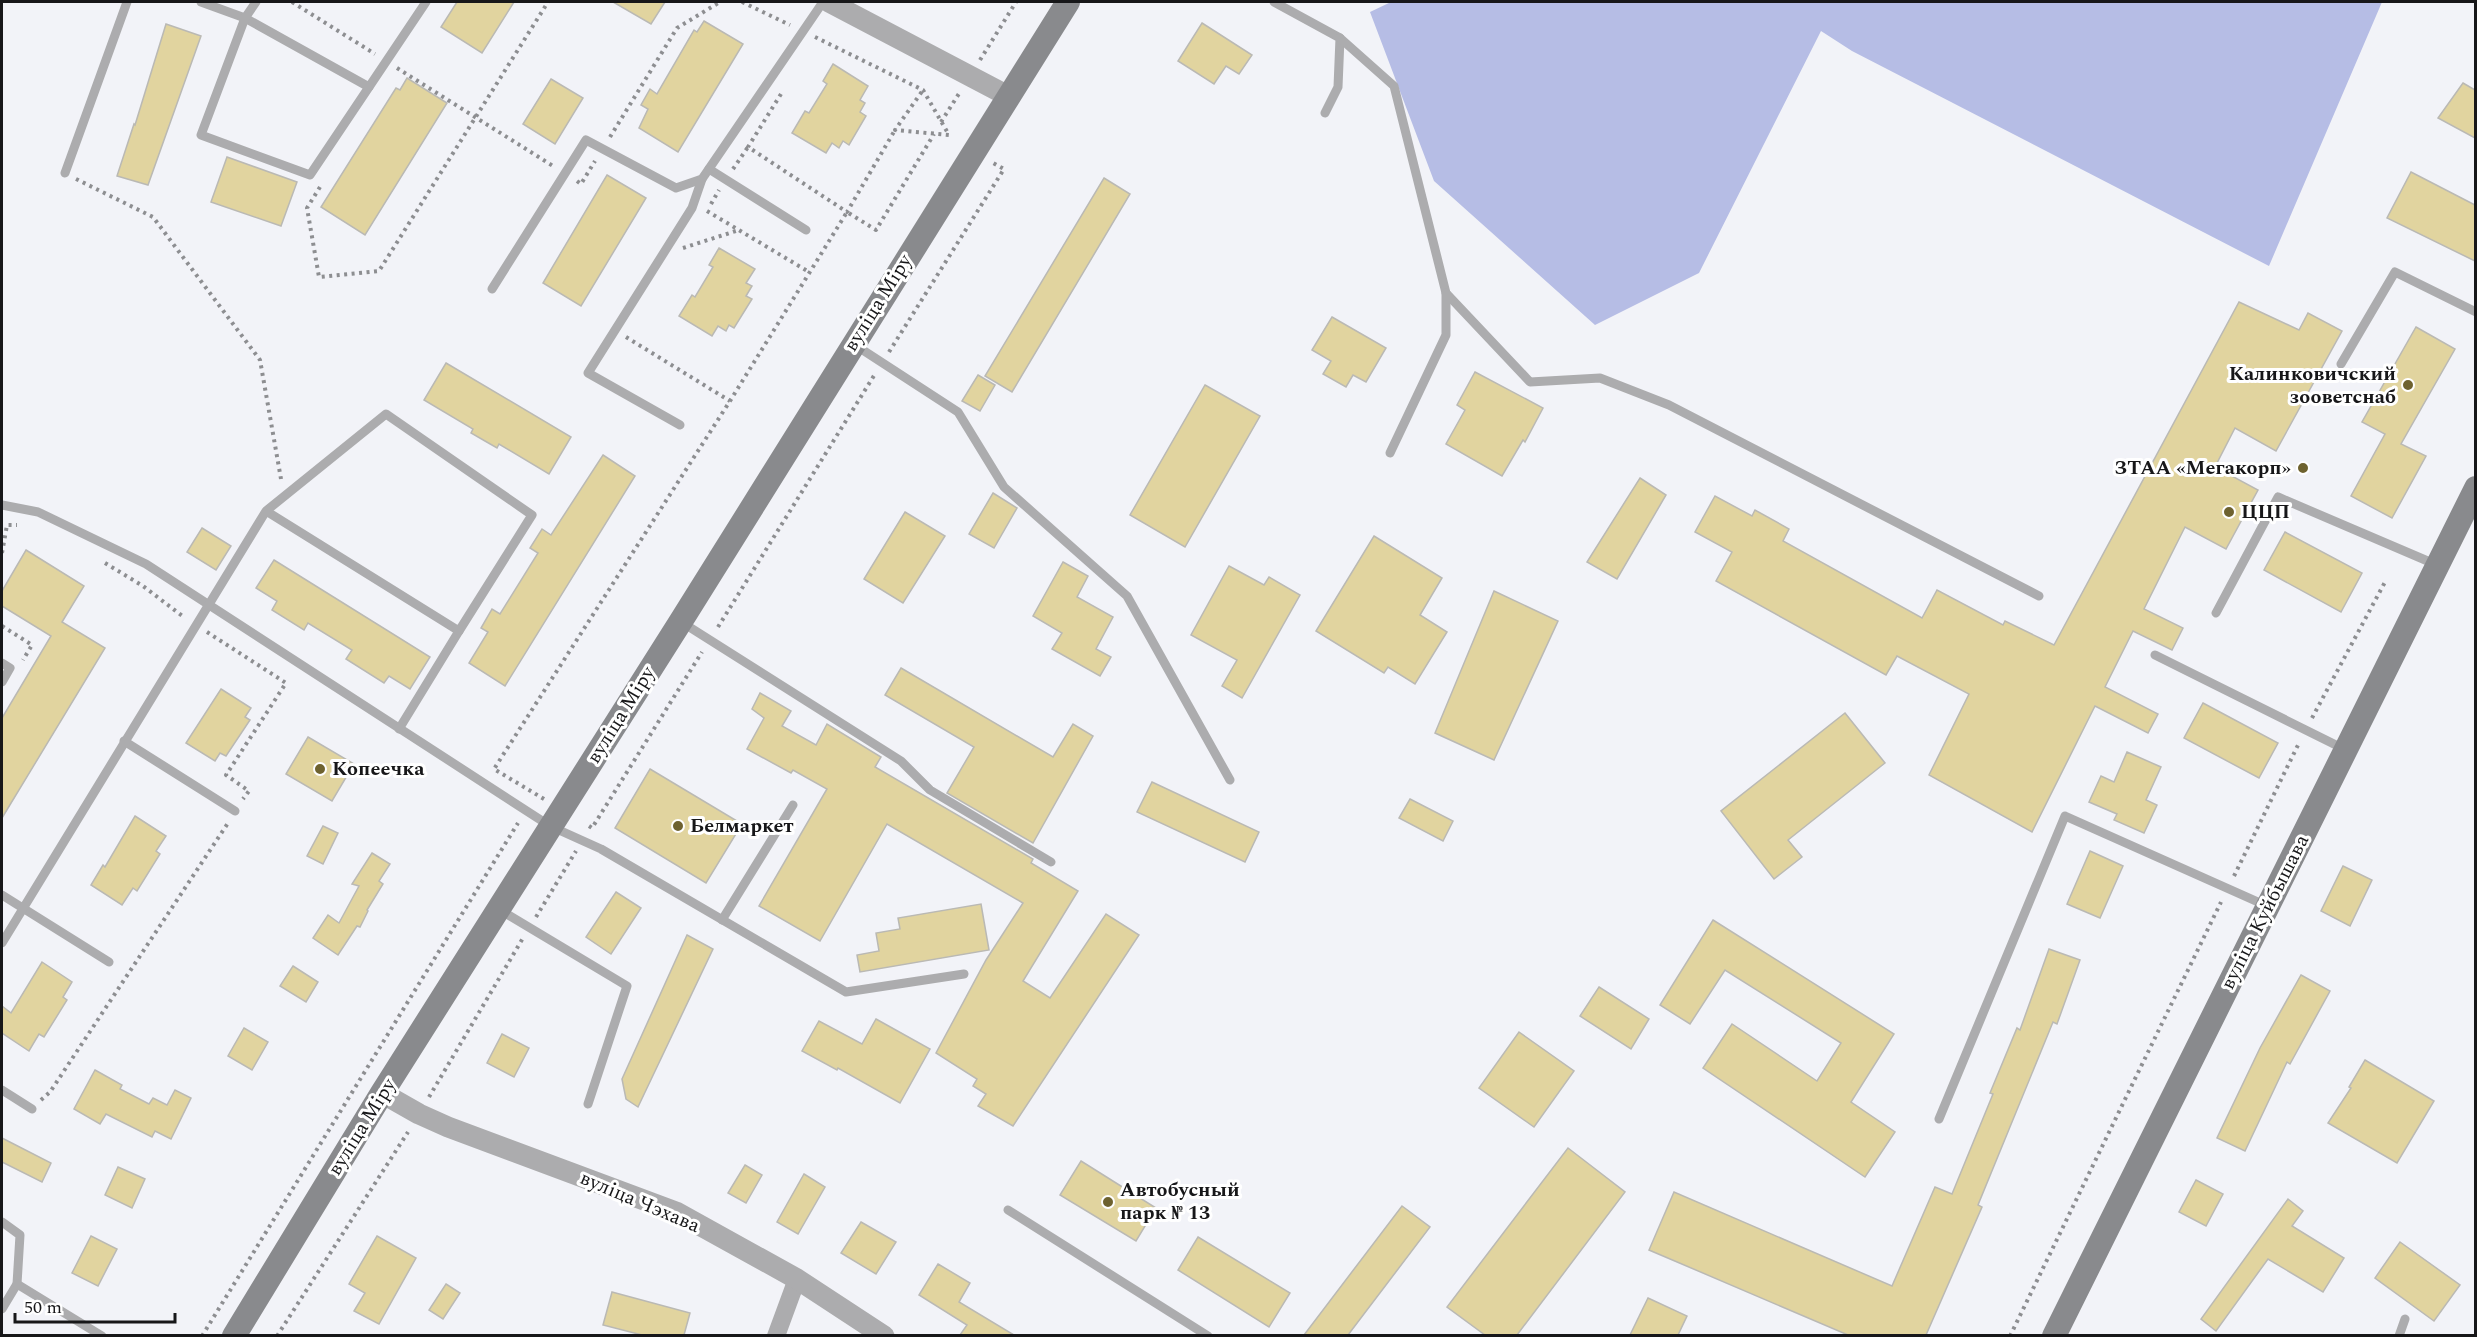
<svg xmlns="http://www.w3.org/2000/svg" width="2477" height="1337" font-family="Spectral,serif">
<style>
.green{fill:#b6bde5}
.building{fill:#e1d49f;stroke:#bab9b4;stroke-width:1.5}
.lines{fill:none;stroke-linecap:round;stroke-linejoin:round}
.path{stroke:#8d8e91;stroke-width:4;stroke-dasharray:3 4.5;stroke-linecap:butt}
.service{stroke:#acacae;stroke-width:9}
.minor{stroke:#acacae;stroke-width:18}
.tertiary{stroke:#acacae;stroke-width:21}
.secondary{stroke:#898a8d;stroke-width:24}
.poi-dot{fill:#6e622f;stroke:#fff;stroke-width:2}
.labels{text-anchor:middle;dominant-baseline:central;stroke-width:6;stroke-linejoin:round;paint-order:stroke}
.street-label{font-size:20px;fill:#171719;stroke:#fff}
.poi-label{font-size:20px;font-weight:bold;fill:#171719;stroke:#fff;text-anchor:start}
</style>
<rect width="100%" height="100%" fill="#f2f3f8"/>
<polygon class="green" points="1391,2 2382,2 2269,266 1852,51 1821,31 1699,273 1595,325 1434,181 1370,12"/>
<g class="building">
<polygon points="457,2 514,2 482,53 441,27"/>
<polygon points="613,2 665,2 651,24"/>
<polygon points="704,21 743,44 678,152 639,128 648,109 641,105 650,89 657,94 694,30 697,32"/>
<polygon points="1202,23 1252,55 1239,74 1226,66 1214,84 1178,61"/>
<polygon points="166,24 201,36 148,185 117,176 134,124 135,125"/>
<polygon points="833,64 868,86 860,100 865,103 860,112 866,116 849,145 843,141 839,148 832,143 826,153 792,133 805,111 809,113 827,84 823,81"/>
<polygon points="407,78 447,103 365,235 321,207 396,88 400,90"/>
<polygon points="551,79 583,98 555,144 523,124"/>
<polygon points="2463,83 2475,90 2475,138 2438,118"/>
<polygon points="227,157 297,182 281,226 211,202"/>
<polygon points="2411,172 2475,205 2475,261 2387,218"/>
<polygon points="607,175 646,198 581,306 543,283"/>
<polygon points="1104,178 1130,194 1012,392 985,376"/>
<polygon points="719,248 755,269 746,283 752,286 746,296 752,299 734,328 729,325 726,331 718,326 712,336 679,316 692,295 695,297 713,267 709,265"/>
<polygon points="2239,302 2299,330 2308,313 2342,331 2276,451 2235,428 2215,467 2258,490 2226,549 2185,527 2144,609 2183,628 2172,650 2133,631 2105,687 2158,714 2148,733 2095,706 2032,832 1929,775 1969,694 1897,656 1886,675 1716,581 1732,552 1695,532 1715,496 1752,516 1755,510 1789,529 1783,541 1922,618 1937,590 2003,625 2005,621 2054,645"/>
<polygon points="1332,317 1386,348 1366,382 1353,375 1346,387 1323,374 1331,361 1312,350"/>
<polygon points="2416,327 2455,349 2401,444 2426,456 2392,518 2351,496 2385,434 2362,422"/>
<polygon points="446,363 571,437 549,474 499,444 497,448 485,441 471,433 473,429 424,400"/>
<polygon points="1475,372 1543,408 1525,442 1523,440 1502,476 1446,444 1465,410 1457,405"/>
<polygon points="978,375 995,385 980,411 962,401"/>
<polygon points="1205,385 1260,416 1185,547 1130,515"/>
<polygon points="603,455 635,476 505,686 469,663 488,632 481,628 492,609 500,614 538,553 530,548 542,529 551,535"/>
<polygon points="1640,478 1666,495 1617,579 1587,562"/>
<polygon points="993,493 1017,508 994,548 969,534"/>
<polygon points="905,512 945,536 903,603 864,579"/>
<polygon points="202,528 231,546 216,570 187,552"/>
<polygon points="2285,532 2362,573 2341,612 2264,570"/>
<polygon points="1374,536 1442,578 1420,615 1447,632 1415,684 1388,667 1384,673 1316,631"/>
<polygon points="26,550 84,586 62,622 105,648 2,818 2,718 51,636 2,606 2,591"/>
<polygon points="274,560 430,657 410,689 389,676 384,683 346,659 352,650 308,623 304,630 272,610 277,601 256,588"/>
<polygon points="1063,562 1088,576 1077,597 1113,617 1096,649 1111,657 1100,676 1052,649 1062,633 1033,616"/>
<polygon points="1229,566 1264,585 1269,577 1300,595 1242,698 1222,686 1237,660 1191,635"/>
<polygon points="1494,591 1558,621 1494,760 1435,733"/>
<polygon points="901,668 1053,757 1073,724 1093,736 1033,843 947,793 974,747 885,695"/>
<polygon points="221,689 251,708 245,717 250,720 226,756 220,753 215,761 186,743"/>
<polygon points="760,693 791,711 782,726 816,745 827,724 881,757 875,767 1033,859 1031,863 1078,891 1023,981 1050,998 1106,914 1139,935 1013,1126 978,1106 986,1094 973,1086 977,1079 936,1053 986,960 1023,903 887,824 820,941 759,906 827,789 793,770 791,773 747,749 764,718 752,709"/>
<polygon points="2203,703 2278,743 2259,778 2184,738"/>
<polygon points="1845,713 1885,763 1788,840 1802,857 1774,879 1721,811"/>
<polygon points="308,737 354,764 332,801 286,774"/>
<polygon points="2127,752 2161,767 2146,800 2157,805 2144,833 2114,820 2117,814 2089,802 2101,776 2114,782"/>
<polygon points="650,769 742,824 706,883 615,828"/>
<polygon points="1152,782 1259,832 1245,862 1137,812"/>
<polygon points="1410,799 1453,821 1443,841 1399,818"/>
<polygon points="135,816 166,836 156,851 160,854 137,891 133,888 122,905 91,885 103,865 105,867"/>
<polygon points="323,826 338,833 323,864 307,856"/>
<polygon points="2090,851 2123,866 2100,918 2067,904"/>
<polygon points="372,853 390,864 379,881 383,884 367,910 368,911 360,927 357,926 338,955 313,938 328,915 339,923 359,886 352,884"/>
<polygon points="2343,866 2372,880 2350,926 2321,911"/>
<polygon points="616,892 641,908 611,954 586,937"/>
<polygon points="981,904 989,950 860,972 857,955 879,951 876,933 900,929 898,918"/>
<polygon points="1713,920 1894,1034 1851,1102 1895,1132 1865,1177 1703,1068 1732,1024 1817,1081 1841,1043 1725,970 1690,1024 1660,1005"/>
<polygon points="687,935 713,949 638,1107 626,1099 622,1079"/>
<polygon points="2049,949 2080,960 2057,1024 2053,1022 1978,1205 1982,1207 1926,1335 1848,1335 1649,1250 1674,1192 1892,1286 1935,1187 1952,1194 1993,1094 1990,1093 2017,1028 2020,1030"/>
<polygon points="42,962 72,982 63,997 67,1000 44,1037 39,1034 29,1051 2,1033 2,1006 11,1013"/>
<polygon points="293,966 318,982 306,1002 280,986"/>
<polygon points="2301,975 2330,991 2290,1064 2287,1062 2245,1151 2217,1138 2260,1048"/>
<polygon points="1599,987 1649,1019 1631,1049 1580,1016"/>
<polygon points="876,1019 930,1049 900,1103 838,1068 837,1070 802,1051 819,1021 862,1044"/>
<polygon points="244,1028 268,1042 252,1070 228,1056"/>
<polygon points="1519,1032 1574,1071 1534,1127 1479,1088"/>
<polygon points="502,1034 529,1048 514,1077 487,1063"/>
<polygon points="2365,1060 2434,1101 2397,1163 2328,1123 2351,1088 2349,1087"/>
<polygon points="95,1070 122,1085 120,1089 149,1104 153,1098 167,1105 175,1090 191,1098 171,1139 155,1131 152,1137 106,1114 100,1124 74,1109"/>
<polygon points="2,1138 51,1163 42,1182 2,1162"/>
<polygon points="1568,1148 1625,1192 1517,1335 1485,1335 1447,1307"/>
<polygon points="1081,1161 1156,1208 1136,1241 1060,1195"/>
<polygon points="745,1165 762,1175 746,1203 728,1193"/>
<polygon points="118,1167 145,1179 132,1208 105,1195"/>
<polygon points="804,1174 825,1187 798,1234 777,1222"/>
<polygon points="2196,1180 2223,1194 2206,1226 2179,1212"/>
<polygon points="2288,1199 2303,1211 2292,1226 2344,1258 2323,1292 2268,1259 2216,1331 2201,1319"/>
<polygon points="1402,1206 1430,1227 1348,1335 1304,1335"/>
<polygon points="861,1222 896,1242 876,1274 841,1253"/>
<polygon points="91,1236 117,1249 98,1286 72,1273"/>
<polygon points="377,1236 416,1258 379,1324 354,1311 365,1293 349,1284"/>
<polygon points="1198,1237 1290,1293 1269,1327 1178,1270"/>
<polygon points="2400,1242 2460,1285 2434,1321 2375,1278"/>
<polygon points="938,1264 970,1283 959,1302 1014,1335 960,1335 967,1325 919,1295"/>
<polygon points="446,1284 460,1293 443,1319 429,1310"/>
<polygon points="612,1292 690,1313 684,1335 642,1335 603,1325"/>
<polygon points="1648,1298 1687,1316 1678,1335 1630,1335"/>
</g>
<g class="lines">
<g class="path">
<polyline points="292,2 375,54"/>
<polyline points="742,2 790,25"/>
<polyline points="815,37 923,90 949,135 895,130 923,90"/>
<polyline points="980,60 1016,2"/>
<polyline points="397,68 553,166"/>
<polyline points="781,94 748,147 847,212 895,130"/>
<polyline points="941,122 960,92"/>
<polyline points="610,137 677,28 720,2"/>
<polyline points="733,169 748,147"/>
<polyline points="76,179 153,217 260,360 281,479"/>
<polyline points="577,181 581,184 595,161"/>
<polyline points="320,187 307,208 319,277 379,271 548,2"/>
<polyline points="711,204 719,190"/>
<polyline points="707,211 809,272"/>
<polyline points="683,248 739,230"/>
<polyline points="626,337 730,401"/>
<polyline points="889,352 1004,169 993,163"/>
<polyline points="2,553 7,525 17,525"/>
<polyline points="105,563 143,586 185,618"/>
<polyline points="2,626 32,645 23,660"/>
<polyline points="718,627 875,374"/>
<polyline points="207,632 286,683 226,775 249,791 243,799"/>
<polyline points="2312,718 2385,582"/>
<polyline points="544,799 494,769 730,401 847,212 876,230 934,134"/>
<polyline points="589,826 592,828 702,652"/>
<polyline points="2234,876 2299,743"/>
<polyline points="536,917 576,851"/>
<polyline points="429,1097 523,938"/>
<polyline points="41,1100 50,1092 228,823"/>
<polyline points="202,1336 518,823"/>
<polyline points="277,1336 408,1132"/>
<polyline points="2010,1336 2221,902"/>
</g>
<g class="service">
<polyline points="201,2 245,18 369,87"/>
<polyline points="256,2 245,18 201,135 310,175 426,2"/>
<polyline points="1274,2 1340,38 1338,87 1325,113"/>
<polyline points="1340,38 1394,86 1446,293 1530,382 1600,378 1669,405 2039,596"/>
<polyline points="709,169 806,230"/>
<polyline points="65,173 127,2"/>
<polyline points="492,289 586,140 676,188 702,179 823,2"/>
<polyline points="855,345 958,412 1004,487 1127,596 1230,780"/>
<polyline points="2341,364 2395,272 2476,312"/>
<polyline points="680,425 588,373 692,208 702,179"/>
<polyline points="1390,453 1446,335 1446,293"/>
<polyline points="2,505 38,512 146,564 550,826 601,849 846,992 964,974"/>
<polyline points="2216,613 2278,497 2437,565"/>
<polyline points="683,623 901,761 930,790 1051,862"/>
<polyline points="2155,655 2344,749"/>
<polyline points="2,663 10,668 2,682"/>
<polyline points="399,729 459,631"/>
<polyline points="124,741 235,811"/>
<polyline points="2,895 109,962"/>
<polyline points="500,910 627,986 588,1104"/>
<polyline points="722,920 793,805"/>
<polyline points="2,943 266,511 459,631 532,515 386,414 266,511"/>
<polyline points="2,1090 32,1109"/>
<polyline points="1939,1119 2065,816 2267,906"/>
<polyline points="1008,1210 1208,1336"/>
<polyline points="2,1222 20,1235 17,1284 2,1309"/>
<polyline points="17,1284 102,1336"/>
<polyline points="2399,1336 2405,1319"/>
</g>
<polyline class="minor" points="776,1336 797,1279"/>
<g class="tertiary">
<polyline points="829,2 1008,96"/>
<polyline points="382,1093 419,1114 448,1127 676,1212 797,1279 884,1336"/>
</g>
<g class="secondary">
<polyline points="234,1336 382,1093 681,621 1068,2"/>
<polyline points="2054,1336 2476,488"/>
</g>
</g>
<g class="poi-dot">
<circle cx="2408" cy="385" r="6"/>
<circle cx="2303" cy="468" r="6"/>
<circle cx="2229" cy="512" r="6"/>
<circle cx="320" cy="769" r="6"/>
<circle cx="678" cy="826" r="6"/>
<circle cx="1108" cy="1202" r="6"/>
</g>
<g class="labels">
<g class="street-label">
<text transform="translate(878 303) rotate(-58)">вуліца Міру</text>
<text transform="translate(621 715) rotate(-58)">вуліца Міру</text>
<text transform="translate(2265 912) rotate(-63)">вуліца Куйбышава</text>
<text transform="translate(362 1127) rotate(-58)">вуліца Міру</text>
<text transform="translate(640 1202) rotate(23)">вуліца Чэхава</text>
</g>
<g class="poi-label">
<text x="2396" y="374" text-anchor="end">Калинковичский<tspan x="2396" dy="23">зооветснаб</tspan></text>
<text x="2291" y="468" text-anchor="end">ЗТАА «Мегакорп»</text>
<text x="2241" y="512">ЦЦП</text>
<text x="332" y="769">Копеечка</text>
<text x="690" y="826">Белмаркет</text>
<text x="1120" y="1190">Автобусный<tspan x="1120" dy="23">парк № 13</tspan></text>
</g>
</g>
<rect width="2477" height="1337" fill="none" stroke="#171719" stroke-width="6"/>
<path d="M15 1313v9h160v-9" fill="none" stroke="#171719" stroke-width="3"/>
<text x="24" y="1313" font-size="18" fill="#171719" stroke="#ffffff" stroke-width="4.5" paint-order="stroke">50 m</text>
</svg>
